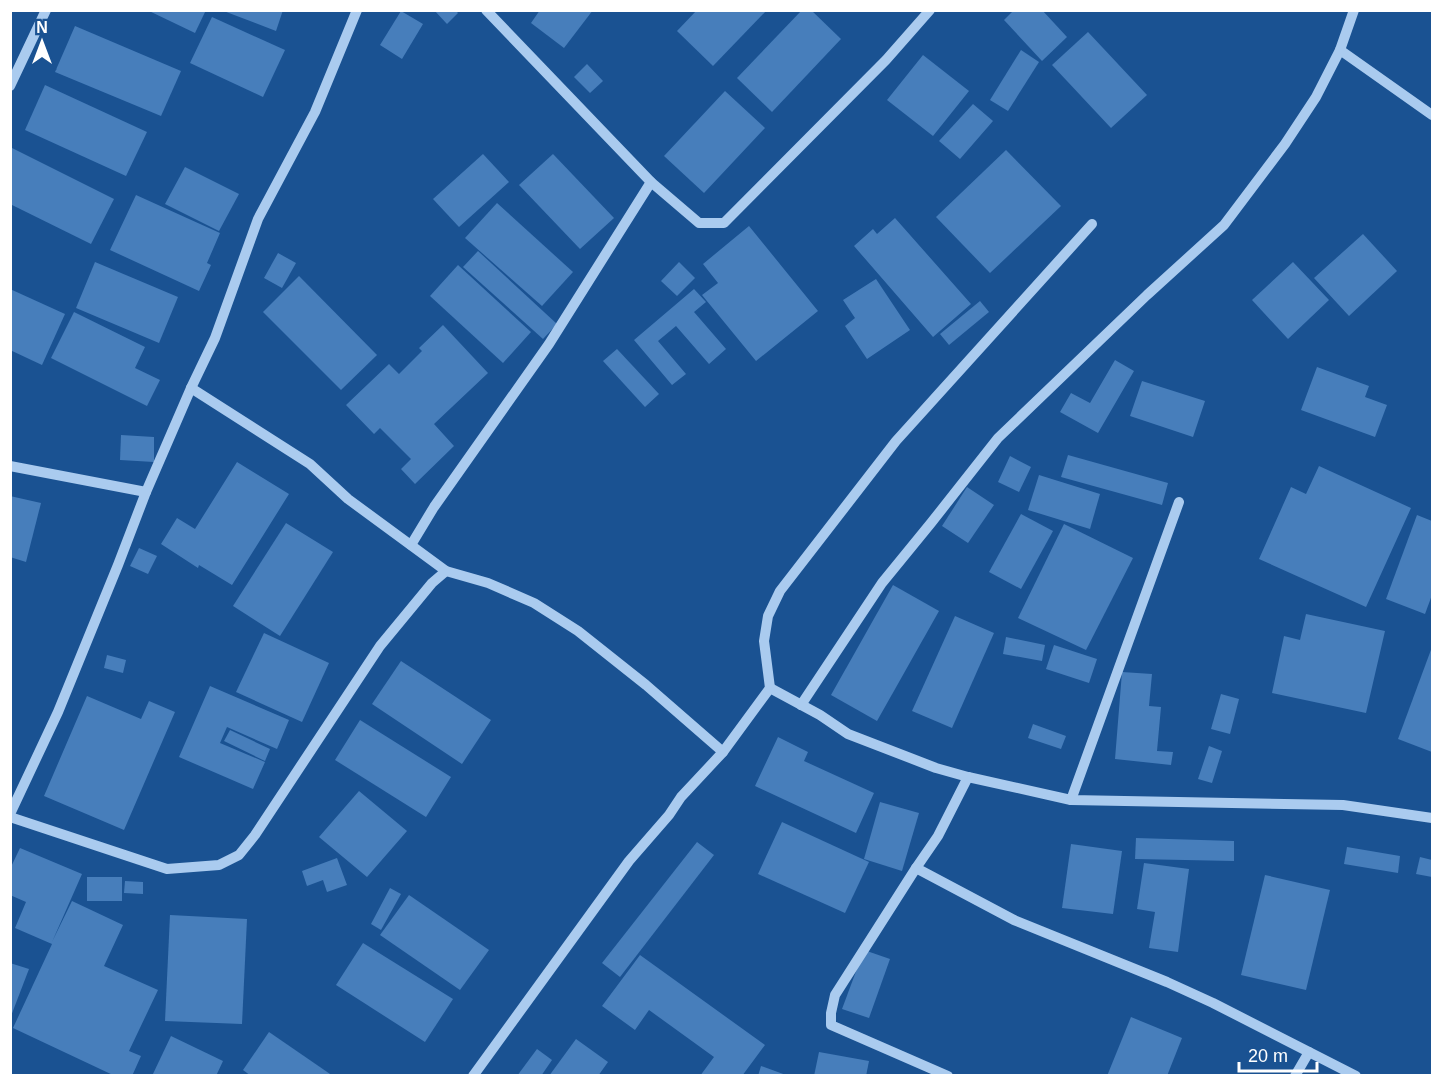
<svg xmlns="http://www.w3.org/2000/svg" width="1443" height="1086" font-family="Arial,sans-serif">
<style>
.building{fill:#477ebb}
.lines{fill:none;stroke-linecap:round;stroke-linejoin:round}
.minor{stroke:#aacbef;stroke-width:10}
</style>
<rect width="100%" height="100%" fill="#1a5292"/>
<g class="building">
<polygon points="147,10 206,10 195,33"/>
<polygon points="221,10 283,10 276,31"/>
<polygon points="434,10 455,10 458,13 447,24"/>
<polygon points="540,10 593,10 564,48 531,23"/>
<polygon points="697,10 767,10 713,66 677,31"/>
<polygon points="802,10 811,10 841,39 772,112 737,78"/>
<polygon points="1014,10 1042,10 1067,37 1042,61 1004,20"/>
<polygon points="401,11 423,24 402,59 380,45"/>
<polygon points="212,17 285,50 263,97 190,63"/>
<polygon points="75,26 181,71 161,116 55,72"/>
<polygon points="1088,32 1147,95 1111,128 1052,65"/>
<polygon points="1021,50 1039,62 1008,111 990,100"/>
<polygon points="923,55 969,91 933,136 887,100"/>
<polygon points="587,64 603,81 590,93 574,77"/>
<polygon points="45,85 147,132 126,176 25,130"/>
<polygon points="725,91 765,128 704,193 664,156"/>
<polygon points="973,104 993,121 960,159 939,141"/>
<polygon points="10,147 114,199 91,244 10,204"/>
<polygon points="1006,150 1061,206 990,273 936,217"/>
<polygon points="483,154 509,182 459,227 433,199"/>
<polygon points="553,154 614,218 580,249 519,185"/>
<polygon points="185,167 239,194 219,231 165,204"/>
<polygon points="136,195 220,233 207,263 211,265 199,291 110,250"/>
<polygon points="497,203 573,272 542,306 465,238"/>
<polygon points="895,218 971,304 933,337 854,246 873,229 877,234"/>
<polygon points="749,226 818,311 756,361 702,295 718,283 703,264"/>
<polygon points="1363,234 1397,271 1349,316 1314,278"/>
<polygon points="478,251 557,324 543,339 463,267"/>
<polygon points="278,253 296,263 282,288 264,278"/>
<polygon points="95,262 178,297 159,343 76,308"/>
<polygon points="679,262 695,278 677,296 661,281"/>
<polygon points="1293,262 1329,300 1288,339 1252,300"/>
<polygon points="458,265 531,332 503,363 430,296"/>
<polygon points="299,276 377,355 341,390 263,312"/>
<polygon points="876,279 910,330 867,359 845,326 855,318 843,300"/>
<polygon points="10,289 65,314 42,365 10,350"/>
<polygon points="694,289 706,302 694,312 726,349 709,364 676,326 658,341 686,374 672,385 634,340"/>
<polygon points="980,301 989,312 949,345 940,334"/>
<polygon points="74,312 145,347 135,368 160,380 147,406 51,358"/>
<polygon points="443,325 488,373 434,424 454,446 415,484 401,469 411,459 380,428 374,434 346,405 389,364 399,374 422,351 419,348"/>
<polygon points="617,349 659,394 645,407 603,361"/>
<polygon points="1115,360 1134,371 1098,433 1060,412 1071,393 1090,403"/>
<polygon points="1317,367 1369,386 1365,397 1387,405 1375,437 1301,410"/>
<polygon points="1142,381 1205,401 1193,437 1130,416"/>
<polygon points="121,435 154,437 154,462 120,460"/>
<polygon points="1068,455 1168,483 1162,505 1061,477"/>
<polygon points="1010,456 1031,467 1019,492 998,482"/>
<polygon points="237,462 289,494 232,585 199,565 198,568 161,544 177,518 195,529"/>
<polygon points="1319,466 1411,508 1366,607 1259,559 1291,487 1306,494"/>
<polygon points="1039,475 1100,494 1090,529 1028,510"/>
<polygon points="967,487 994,505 968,543 942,526"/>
<polygon points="10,496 41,503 26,562 10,557"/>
<polygon points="1021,514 1053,531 1021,589 989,572"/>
<polygon points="1417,515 1432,521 1432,595 1425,614 1386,599"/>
<polygon points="286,523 333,552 280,636 233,606"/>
<polygon points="1064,524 1133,558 1086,650 1018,618"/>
<polygon points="139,548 157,556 148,574 130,566"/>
<polygon points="893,585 939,611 877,721 831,695"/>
<polygon points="1306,614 1385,631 1366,713 1272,693 1284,636 1300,640"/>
<polygon points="955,616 994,633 952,728 912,711"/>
<polygon points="264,633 329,663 302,722 236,692"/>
<polygon points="1006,637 1045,645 1042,661 1003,654"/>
<polygon points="1054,645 1097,659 1089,683 1046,669"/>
<polygon points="1432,647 1432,752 1398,739"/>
<polygon points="107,655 126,660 123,673 104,668"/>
<polygon points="401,661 491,720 462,764 372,704"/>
<polygon points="1122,672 1152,674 1149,706 1161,707 1157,751 1173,752 1171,765 1115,759"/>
<polygon points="210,686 289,720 277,749 227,727 220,743 265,762 253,789 179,757"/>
<polygon points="1221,694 1239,699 1230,734 1211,729"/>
<polygon points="87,696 141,719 149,701 175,712 124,830 44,796"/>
<polygon points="360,720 451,777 426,817 335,760"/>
<polygon points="1033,724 1066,736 1061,749 1028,738"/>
<polygon points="230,730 270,749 265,761 224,741"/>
<polygon points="778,737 808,752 804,761 874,793 856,833 755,786"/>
<polygon points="1209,746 1222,751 1212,783 1198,779"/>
<polygon points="359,791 407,831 367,877 319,837"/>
<polygon points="880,802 919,813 902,871 864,859"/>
<polygon points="782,822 869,862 845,913 758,874"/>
<polygon points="1136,838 1234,841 1234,861 1135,859"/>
<polygon points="697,842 714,855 620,977 602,963"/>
<polygon points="1071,844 1122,851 1113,914 1062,908"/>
<polygon points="1347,847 1400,856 1398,873 1344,864"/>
<polygon points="20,848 82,874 52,942 72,901 123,925 104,966 158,990 129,1051 141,1056 132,1076 115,1076 13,1028 52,944 15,928 26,902 10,895 10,869"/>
<polygon points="1420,857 1432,860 1432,877 1416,874"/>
<polygon points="337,858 347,885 327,892 323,880 307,886 302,871"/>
<polygon points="1144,863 1189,869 1178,952 1149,948 1155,912 1137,909"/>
<polygon points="1265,875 1330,890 1306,990 1241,975"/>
<rect x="87" y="877" width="35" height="24"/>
<polygon points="125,881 143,882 143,894 124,893"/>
<polygon points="390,888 401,894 381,930 371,924"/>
<polygon points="409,895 489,950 460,990 380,935"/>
<polygon points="170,915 247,919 242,1024 165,1021"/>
<polygon points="363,943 453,999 425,1042 336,985"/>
<polygon points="864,950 890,959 869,1018 842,1009"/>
<polygon points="640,955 765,1045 742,1076 700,1076 714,1057 649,1010 635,1030 602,1006"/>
<polygon points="10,963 29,969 11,1016 10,1016"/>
<polygon points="1131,1017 1182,1038 1167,1076 1107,1076"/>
<polygon points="269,1032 333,1076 251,1076 243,1070"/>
<polygon points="171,1036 223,1061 216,1076 152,1076"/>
<polygon points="576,1039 608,1062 598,1076 549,1076"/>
<polygon points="537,1049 552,1060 541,1076 517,1076"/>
<polygon points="819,1052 869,1061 866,1076 814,1076"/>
<polygon points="761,1066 786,1075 786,1076 758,1076"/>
</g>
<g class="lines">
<g class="minor">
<polyline points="486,10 651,182 699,223 724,223 886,60 930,10"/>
<polyline points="1340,50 1432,115"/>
<polyline points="10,86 46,10"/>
<polyline points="191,388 310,464 348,499 446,571 488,583 534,603 578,631 646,685 723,752"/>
<polyline points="10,466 146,492"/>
<polyline points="411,545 434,507 549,344 651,182"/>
<polyline points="770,688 820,715 848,734 936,768 968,777 1071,800 1343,805 1432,818"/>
<polyline points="801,705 882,583 931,523 998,438 1147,295 1224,225 1285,144 1316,97 1340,50 1354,10"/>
<polyline points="968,777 938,836 916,868 1014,920 1167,982 1213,1003 1356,1076"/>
<polyline points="1071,800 1179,502"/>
<polyline points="10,814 58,712 118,565 146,492 191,388 215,338 258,219 315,112 357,10"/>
<polyline points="10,817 167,869 219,865 239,855 255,835 380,646 432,583 446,571"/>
<polyline points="916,868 835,995 831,1013 831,1025 948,1076"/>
<polyline points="473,1076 629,861 669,815 681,797 723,752 770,688 764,641 768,616 780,591 896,441 1092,224"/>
<polyline points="1295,1076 1309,1052"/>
</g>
</g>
<rect width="1443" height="1086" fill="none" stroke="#ffffff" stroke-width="24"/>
<g transform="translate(42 42)" stroke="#1a5292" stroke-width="4.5" paint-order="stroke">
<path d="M0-4.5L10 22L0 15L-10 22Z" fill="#ffffff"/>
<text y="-9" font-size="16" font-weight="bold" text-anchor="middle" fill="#ffffff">N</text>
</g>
<path d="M1239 1062v9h78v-9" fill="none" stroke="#ffffff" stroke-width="3"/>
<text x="1248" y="1062" font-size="18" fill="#ffffff" stroke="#1a5292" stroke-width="4.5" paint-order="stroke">20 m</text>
</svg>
